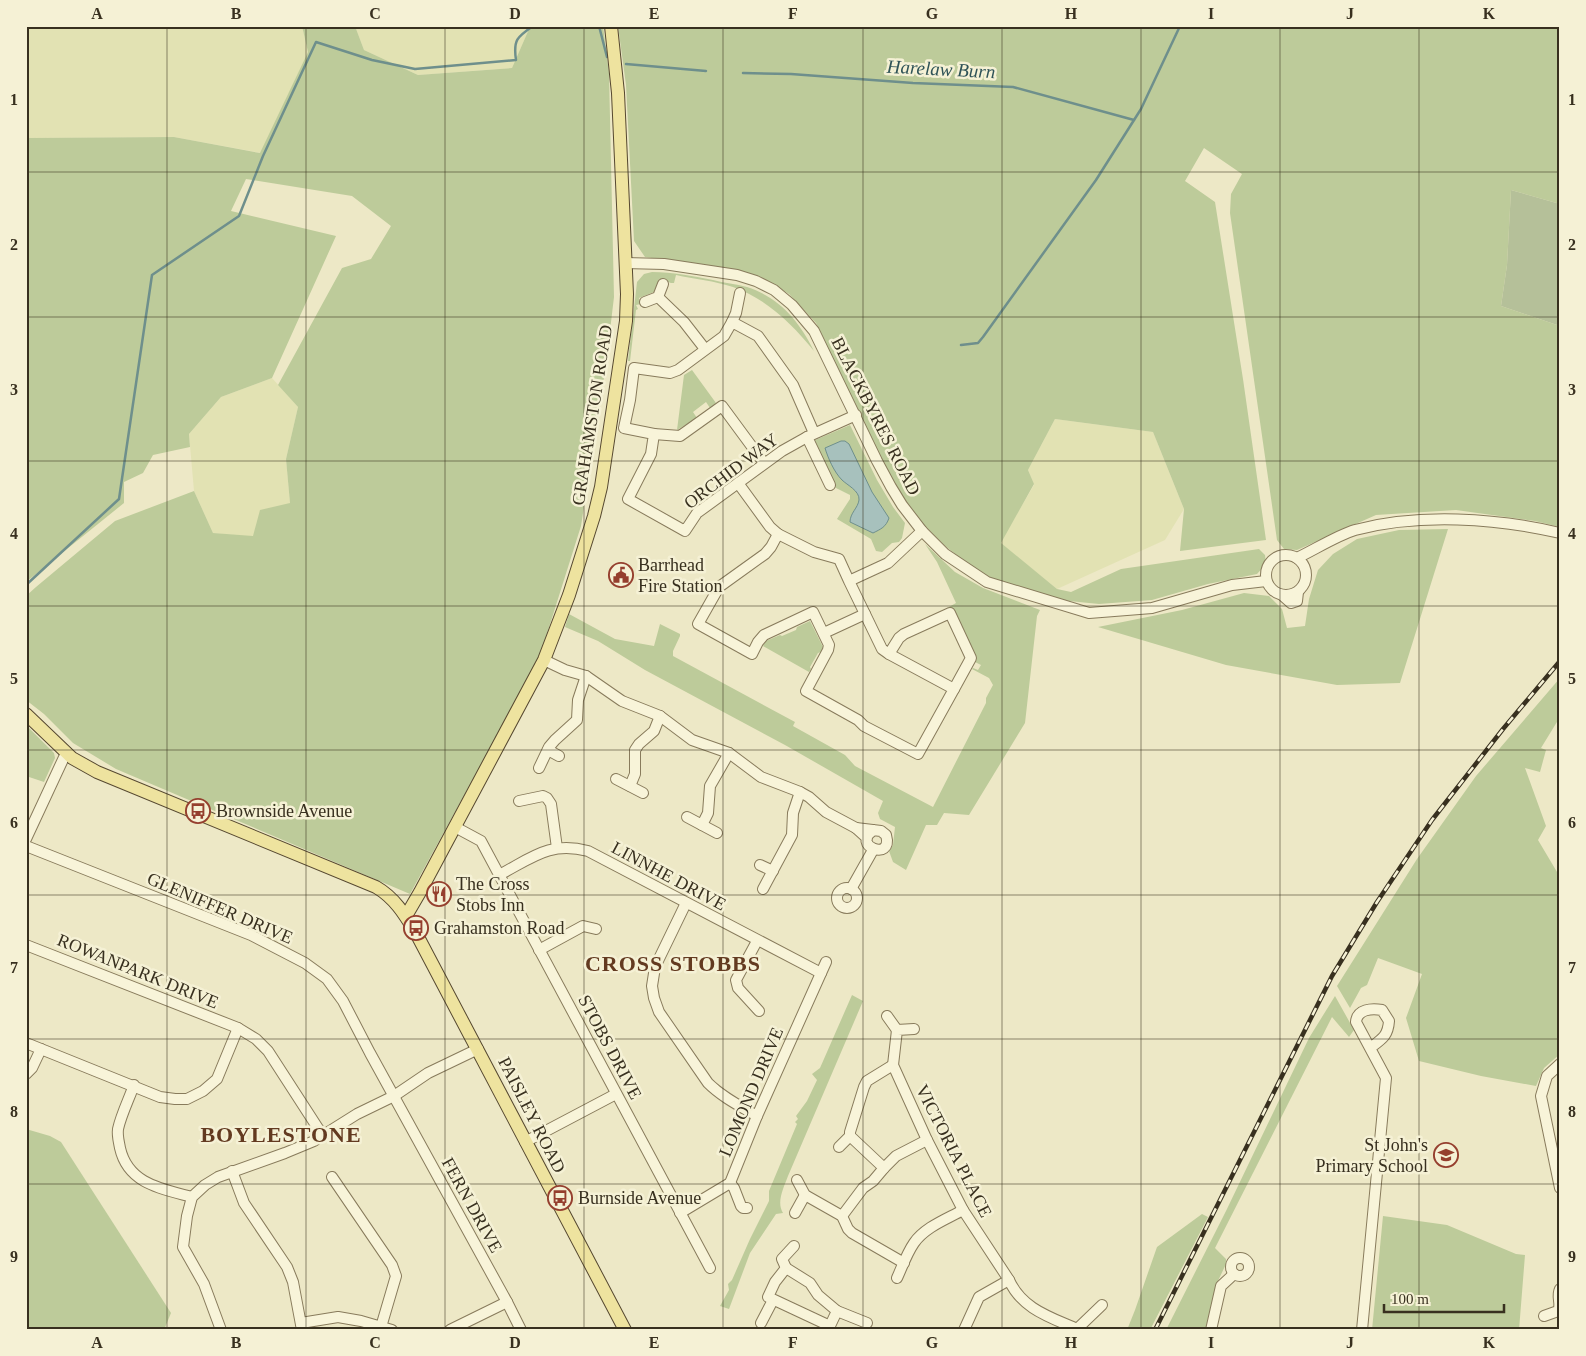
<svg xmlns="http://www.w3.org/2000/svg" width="1586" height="1356" font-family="'Times New Roman',serif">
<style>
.farmland{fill:#e2e2b3}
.green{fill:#bdcb9a}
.cemetery{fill:#b5c099}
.water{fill:#a7c1bd;stroke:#6e8f8c}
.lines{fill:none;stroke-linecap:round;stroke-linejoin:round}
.stream{stroke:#6e8f8c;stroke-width:2.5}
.minor-casing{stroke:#887b5c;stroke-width:12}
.major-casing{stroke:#564830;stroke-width:14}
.minor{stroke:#f8f4d9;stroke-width:10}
.major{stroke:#eee39f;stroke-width:12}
.rail-casing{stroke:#38301f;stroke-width:4.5}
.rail{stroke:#f5f1d5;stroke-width:2.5;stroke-dasharray:8;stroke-linecap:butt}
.grid{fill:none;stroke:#38301f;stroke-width:1;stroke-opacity:0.55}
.labels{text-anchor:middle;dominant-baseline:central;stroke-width:5;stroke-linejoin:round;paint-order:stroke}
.street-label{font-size:18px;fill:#38301f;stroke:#f5f1d5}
.poi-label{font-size:18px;fill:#38301f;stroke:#f5f1d5;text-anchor:start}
.water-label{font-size:19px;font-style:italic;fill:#2f5357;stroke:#f5f1d5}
.district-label{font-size:22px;font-weight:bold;letter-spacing:1px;fill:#633a20;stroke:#f5f1d5}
.neatline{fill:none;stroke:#38301f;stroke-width:2}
.grid-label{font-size:16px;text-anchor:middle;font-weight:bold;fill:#38301f}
</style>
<rect width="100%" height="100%" fill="#ede8c6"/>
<g class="farmland">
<polygon points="26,26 302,26 308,52 261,153 174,137 26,138"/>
<polygon points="355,26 546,26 529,29 512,68 418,75 364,50"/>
<polygon points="272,378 298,407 286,459 290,503 253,537 213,533 194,491 189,434 221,397"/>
<polygon points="1055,419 1153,432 1184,509 1165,540 1057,589 1000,543 1034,485 1028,470"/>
</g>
<g class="green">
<polygon points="302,26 355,26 364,50 418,75 512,68 529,29 546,26 603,26 609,73 614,297 606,364 581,526 539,659 410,894 116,769 73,743 44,714 26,700 26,596 36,587 115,521 194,491 213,533 253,536 260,510 290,503 286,459 298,407 278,385 342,268 371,259 391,226 352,196 246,179 231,211 336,236 272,378 221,397 189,434 190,447 153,455 143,473 124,482 124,503 26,582 26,138 174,137 260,153 308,52"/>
<polygon points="618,26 1560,26 1560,204 1511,190 1507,265 1501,306 1560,326 1560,527 1535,521 1456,510 1376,515 1297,550 1284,549 1277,540 1230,213 1231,194 1242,174 1204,148 1185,181 1215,202 1243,379 1266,540 1180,551 1184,509 1153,432 1055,419 1028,470 1034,484 1001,543 1057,589 1071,592 1121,569 1259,549 1265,555 1266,564 1257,574 1208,584 1152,600 1099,604 1059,600 1014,588 979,573 944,545 912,513 884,466 816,323 789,294 761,277 741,271 645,257 634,241 626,85"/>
<path d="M652,272C673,272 692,276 713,280C724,283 736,284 747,287C780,298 799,321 814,351C792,324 767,299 733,287C715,281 694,279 676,275L674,283H671L659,279L654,292L639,298L641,304L636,305L638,309L636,310L630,361H628L637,282L644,274Z"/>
<polygon points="692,370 716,403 710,408 706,402 693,412 697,418 677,430 684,375"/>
<polygon points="850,425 877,480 893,507 905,523 902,538 899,542 892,543 882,552 876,551 871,539 837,519 850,499 850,495 836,488 833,485 813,441"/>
<polygon points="1448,529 1400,683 1337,685 1226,665 1098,627 1182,610 1244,593 1269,596 1282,609 1287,628 1305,626 1309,599 1318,570 1333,554 1357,539 1399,530"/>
<polygon points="925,544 955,572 983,588 1040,610 1037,616 1025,723 969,815 944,813 937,825 926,825 906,870 893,862 889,851 893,845 895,827 880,819 878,813 883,801 785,745 645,670 598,641 565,627 569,614 615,639 654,646 660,624 680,634 680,636 673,651 673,656 795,722 793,726 845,755 855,766 933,807 986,703 986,698 993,685 989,678 972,669 973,668 978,670 981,665 973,661 952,609 949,610 947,608 956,603 937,562"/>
<polygon points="810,621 823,647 821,652 818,653 810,667 811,669 809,672 763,646 766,641 780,635 782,636 796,630 797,627"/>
<polygon points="1560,678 1560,717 1541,748 1546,750 1540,772 1525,768 1546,826 1538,840 1560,877 1560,1054 1544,1068 1536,1086 1481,1076 1419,1061 1406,1018 1422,974 1378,958 1367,985 1361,988 1350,1008 1337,986 1417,859 1476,776"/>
<polygon points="26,725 54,753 55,758 44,782 26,776"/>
<path d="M852,995L863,1001L788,1176C784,1187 776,1202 783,1213L776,1214L750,1253L729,1309L720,1306L729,1290L728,1284L732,1280L750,1239L769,1201V1191L797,1124L795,1122L798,1119L796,1116L807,1101L817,1080L812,1074L820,1068Z"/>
<polygon points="1335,996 1354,1030 1349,1037 1332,1017 1215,1248 1226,1259 1226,1264 1217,1283 1205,1330 1166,1330 1226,1211 1309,1038"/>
<polygon points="26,1129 50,1136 61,1142 171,1313 164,1330 26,1330"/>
<polygon points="1202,1214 1208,1217 1150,1330 1127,1330 1135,1310 1157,1247"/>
<polygon points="1383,1216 1447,1225 1516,1254 1525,1255 1519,1330 1372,1330"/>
</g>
<polygon class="cemetery" points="1511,190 1560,204 1560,326 1501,306 1507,265"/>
<path class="water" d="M841,441H845L849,444L872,492L889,518C886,527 881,529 873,533L850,522C850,513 858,508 859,500C860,491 847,485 842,480C834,472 828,458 825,448Z"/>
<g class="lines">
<g class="stream">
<polyline points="599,26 607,57"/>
<polyline points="626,64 706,71"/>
<polyline points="743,73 791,74 913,83 1013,87 1134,120"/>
<polyline points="961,345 978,343 983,337 1096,180 1141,109 1180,26"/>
<path d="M26,585L119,499L152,275L239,216L263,156L316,42L372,60L415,69L516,60C513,40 517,37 533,26"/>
</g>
<defs>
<g id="minor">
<polyline points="625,263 664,264 737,275 756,281 774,290 792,305 814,331 877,461 891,487 902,505 922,531 945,554 987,582 1089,613 1152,608 1232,585 1266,581"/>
<polyline points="658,297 684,322 705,349"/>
<polyline points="645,302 658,297 663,284"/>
<polyline points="732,322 736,313 740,293"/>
<polyline points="814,433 793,385 758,336 732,322 724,336 678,370 670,373 634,368 630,400 624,428 654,434 651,454 628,499 685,531 697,513 782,451 807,437 856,415"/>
<polyline points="654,434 680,436 722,406 764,463"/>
<polyline points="807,437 830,485"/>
<polyline points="738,483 770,527 778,534"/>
<circle cx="1286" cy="575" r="20"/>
<path d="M1297,558C1314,550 1338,535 1355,530C1419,513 1496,518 1560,533"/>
<polyline points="849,581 839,559 814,552 778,534 771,547 765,554 719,587 698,624 752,654 758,642 764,635 813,612 829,645 828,650 806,691 858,720 864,726 918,754 954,689 889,654 882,649 849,581 888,563 922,531"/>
<polyline points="1282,595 1291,603 1297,601 1298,592"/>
<polyline points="824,633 865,614"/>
<polyline points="889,654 899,638 904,634 950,613 971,658 954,689"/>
<polyline points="544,660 565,670 586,676 622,701 660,716 692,740 729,753 761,777 800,792 809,797 826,812 856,828"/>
<polyline points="548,750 559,756"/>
<polyline points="539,768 549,747 555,740 577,720 578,700 586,676"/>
<polyline points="616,779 643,793"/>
<polyline points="630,786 635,774 635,750 639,744 654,731 660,716"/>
<polyline points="519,801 543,796 547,798 551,804 557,848"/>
<polyline points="687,817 717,833"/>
<polyline points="702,825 708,813 710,786 729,753"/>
<polyline points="455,827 481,841 710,1268"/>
<path d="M867,838L856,828L881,831L886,835C894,863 849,845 874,830"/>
<polyline points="26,839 66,753"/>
<polyline points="26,846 251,935 305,963 327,979 343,1001 370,1053 507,1302 521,1330"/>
<polyline points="760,865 773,871"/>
<path d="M499,875C532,858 549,841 588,851L821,973"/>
<circle cx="847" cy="898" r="10"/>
<polyline points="763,889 792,835 793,813 800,792"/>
<polyline points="851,889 873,850"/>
<path d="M686,903L655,967L652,986L654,998L659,1012L708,1083C722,1097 740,1106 757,1116"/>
<polyline points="757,941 736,980 738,988 759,1011"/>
<polyline points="26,945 238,1028 256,1039 268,1051 323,1136"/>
<polyline points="539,950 583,926 596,929"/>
<polyline points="887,1016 897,1030"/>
<path d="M914,1029L897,1030L893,1065L927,1140L963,1210L1009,1280C1022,1309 1050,1317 1077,1329L1102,1305"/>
<polyline points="26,1043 160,1097 175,1099 187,1099 203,1091 217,1079 238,1028"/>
<polyline points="1560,1064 1547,1076 1541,1096 1560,1188"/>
<polyline points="26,1074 32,1068 41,1049"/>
<path d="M134,1085C129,1099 121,1115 118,1129C117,1136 119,1142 120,1148C128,1184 162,1189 192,1197"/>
<polyline points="525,1142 616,1094"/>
<polyline points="839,1147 850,1136"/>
<polyline points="884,1168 850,1136 850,1132 864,1087 867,1081 893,1065"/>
<polyline points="232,1171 244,1203 287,1267 293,1282 302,1330"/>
<polyline points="332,1177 392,1265 396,1276 381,1327"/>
<polyline points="797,1180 805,1195 842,1216 848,1229 852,1233 904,1263"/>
<polyline points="730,1183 734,1188 741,1206 743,1208 747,1208"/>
<polyline points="680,1213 730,1183 757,1116 826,962"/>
<polyline points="795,1213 805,1195"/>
<polyline points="842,1216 863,1188 873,1181 884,1168 896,1156 927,1140"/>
<circle cx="1240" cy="1267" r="9"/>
<polyline points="786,1268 782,1259 794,1246"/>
<path d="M897,1278C902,1267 907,1253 914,1243C925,1227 947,1219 963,1210"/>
<polyline points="837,1311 867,1323"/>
<path d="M1544,1316L1558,1311C1562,1304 1556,1297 1560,1289"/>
<polyline points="301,1323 338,1317 361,1321 392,1330"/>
<polyline points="761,1323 773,1300"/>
<polyline points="221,1330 204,1284 183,1247 187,1216 192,1197 205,1185 218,1177 285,1153 314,1141 357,1114 394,1096 428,1073 478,1049"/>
<polyline points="450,1330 507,1302"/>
<polyline points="828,1330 837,1311 818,1295 810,1283 786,1268 775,1282 768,1297 830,1326"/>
<polyline points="964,1330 979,1297 1009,1280"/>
<polyline points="1211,1330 1221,1286 1234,1274"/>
<path d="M1362,1330L1386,1078L1356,1022C1357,1009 1372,1008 1382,1010L1389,1021C1388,1036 1382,1039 1370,1048"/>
</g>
<g id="major">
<path d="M26,714L72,758L97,772L376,887C395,898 405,915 416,933L625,1330"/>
<polyline points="406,916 420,892 544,660 569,595 594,516 601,487 626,321 627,294 618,93 611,26"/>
</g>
</defs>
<use href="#minor" class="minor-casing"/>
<use href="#major" class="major-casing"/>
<use href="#minor" class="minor"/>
<use href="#major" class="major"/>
<defs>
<polyline id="rail" points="1155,1330 1332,976 1377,902 1432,820 1503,729 1560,661"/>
</defs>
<use href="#rail" class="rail-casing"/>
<use href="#rail" class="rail"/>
</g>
<path class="grid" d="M167,26V1330M306,26V1330M445,26V1330M584,26V1330M723,26V1330M863,26V1330M1002,26V1330M1141,26V1330M1280,26V1330M1419,26V1330M26,172H1560M26,317H1560M26,461H1560M26,606H1560M26,750H1560M26,895H1560M26,1039H1560M26,1184H1560"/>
<defs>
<symbol id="civic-ring" viewBox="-11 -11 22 22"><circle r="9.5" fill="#f5f1d5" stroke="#953f2e" stroke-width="1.5"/><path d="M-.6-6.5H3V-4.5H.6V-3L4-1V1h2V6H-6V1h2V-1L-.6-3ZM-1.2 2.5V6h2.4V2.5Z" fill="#953f2e"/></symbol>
<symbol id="bus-ring" viewBox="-11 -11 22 22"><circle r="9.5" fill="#f5f1d5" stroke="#953f2e" stroke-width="1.5"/><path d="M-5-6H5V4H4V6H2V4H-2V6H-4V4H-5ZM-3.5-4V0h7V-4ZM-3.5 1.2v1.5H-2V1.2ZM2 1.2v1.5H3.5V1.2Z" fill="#953f2e"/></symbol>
<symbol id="restaurant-ring" viewBox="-11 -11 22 22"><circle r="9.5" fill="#f5f1d5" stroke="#953f2e" stroke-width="1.5"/><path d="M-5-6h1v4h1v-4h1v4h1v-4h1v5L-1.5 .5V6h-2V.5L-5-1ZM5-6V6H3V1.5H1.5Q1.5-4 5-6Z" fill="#953f2e"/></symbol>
<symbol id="school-ring" viewBox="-11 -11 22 22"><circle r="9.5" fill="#f5f1d5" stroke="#953f2e" stroke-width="1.5"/><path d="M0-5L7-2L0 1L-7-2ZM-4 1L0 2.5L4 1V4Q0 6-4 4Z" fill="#953f2e"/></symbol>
</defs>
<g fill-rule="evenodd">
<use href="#civic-ring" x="607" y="561" width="28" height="28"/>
<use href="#bus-ring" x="184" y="797" width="28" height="28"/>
<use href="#restaurant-ring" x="425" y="880" width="28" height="28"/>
<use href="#bus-ring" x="402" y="914" width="28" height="28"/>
<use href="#school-ring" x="1432" y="1141" width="28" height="28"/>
<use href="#bus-ring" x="546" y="1184" width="28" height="28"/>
</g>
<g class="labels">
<g class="street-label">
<text transform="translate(592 415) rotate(-81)">GRAHAMSTON ROAD</text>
<text transform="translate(876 416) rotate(63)">BLACKBYRES ROAD</text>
<text transform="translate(731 471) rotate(-37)">ORCHID WAY</text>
<text transform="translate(669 876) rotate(28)">LINNHE DRIVE</text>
<text transform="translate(220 908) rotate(23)">GLENIFFER DRIVE</text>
<text transform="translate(138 971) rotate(22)">ROWANPARK DRIVE</text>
<text transform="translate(610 1047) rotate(62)">STOBS DRIVE</text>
<text transform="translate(751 1092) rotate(-67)">LOMOND DRIVE</text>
<text transform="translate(532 1115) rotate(63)">PAISLEY ROAD</text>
<text transform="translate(954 1151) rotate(63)">VICTORIA PLACE</text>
<text transform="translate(472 1205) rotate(61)">FERN DRIVE</text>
</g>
<g class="poi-label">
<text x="638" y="565">Barrhead<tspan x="638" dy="21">Fire Station</tspan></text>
<text x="216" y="811">Brownside Avenue</text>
<text x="456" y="884">The Cross<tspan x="456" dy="21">Stobs Inn</tspan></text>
<text x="434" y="928">Grahamston Road</text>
<text x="1428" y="1145" text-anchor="end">St John's<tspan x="1428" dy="21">Primary School</tspan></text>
<text x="578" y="1198">Burnside Avenue</text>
</g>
<g class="water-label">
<text transform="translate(941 69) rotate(3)">Harelaw Burn</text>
</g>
<g class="district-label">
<text x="673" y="963">CROSS STOBBS</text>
<text x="281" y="1134">BOYLESTONE</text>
</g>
</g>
<rect width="1586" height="1356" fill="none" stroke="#f5f1d5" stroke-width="55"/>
<path d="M1384 1304v8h120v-8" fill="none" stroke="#38301f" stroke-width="2.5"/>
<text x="1391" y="1304" font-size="15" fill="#38301f" stroke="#f5f1d5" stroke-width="4" paint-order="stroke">100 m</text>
<rect x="28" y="28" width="1530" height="1300" class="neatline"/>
<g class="grid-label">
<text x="97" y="19">A</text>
<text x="236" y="19">B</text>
<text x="375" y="19">C</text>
<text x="515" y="19">D</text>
<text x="654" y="19">E</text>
<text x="793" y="19">F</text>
<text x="932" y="19">G</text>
<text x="1071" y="19">H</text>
<text x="1211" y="19">I</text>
<text x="1350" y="19">J</text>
<text x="1489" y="19">K</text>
<text x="14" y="105">1</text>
<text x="1572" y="105">1</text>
<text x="14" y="250">2</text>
<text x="1572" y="250">2</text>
<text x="14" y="395">3</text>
<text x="1572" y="395">3</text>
<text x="14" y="539">4</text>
<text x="1572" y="539">4</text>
<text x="14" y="684">5</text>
<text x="1572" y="684">5</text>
<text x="14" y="828">6</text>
<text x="1572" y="828">6</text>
<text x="14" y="973">7</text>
<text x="1572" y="973">7</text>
<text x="14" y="1117">8</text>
<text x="1572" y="1117">8</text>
<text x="14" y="1262">9</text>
<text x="1572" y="1262">9</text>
<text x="97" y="1348">A</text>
<text x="236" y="1348">B</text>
<text x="375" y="1348">C</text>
<text x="515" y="1348">D</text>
<text x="654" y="1348">E</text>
<text x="793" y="1348">F</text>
<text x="932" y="1348">G</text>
<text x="1071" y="1348">H</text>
<text x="1211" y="1348">I</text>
<text x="1350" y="1348">J</text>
<text x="1489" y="1348">K</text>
</g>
</svg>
